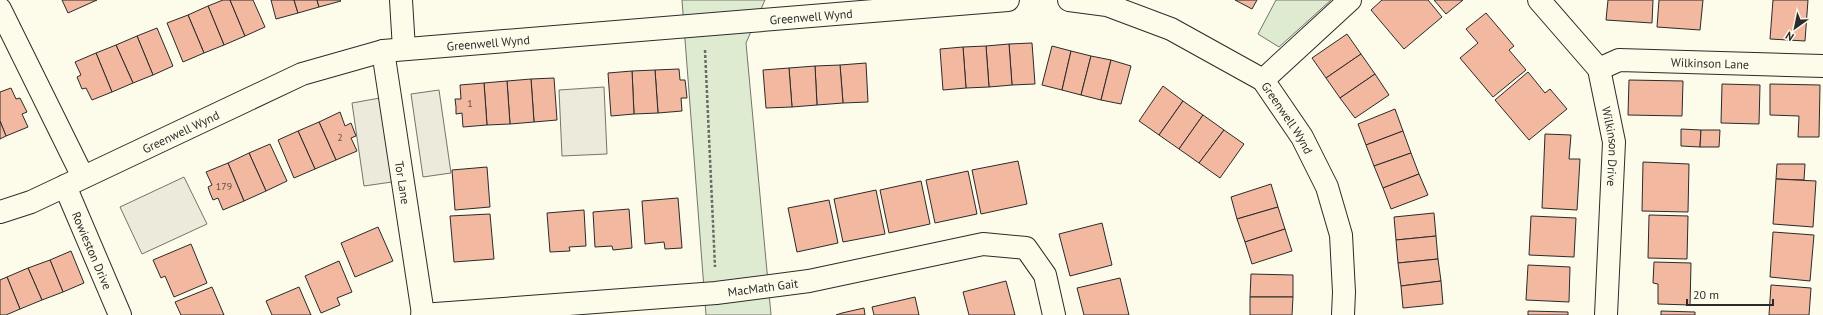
<svg xmlns="http://www.w3.org/2000/svg" width="1823" height="315" font-family="'PT Sans',sans-serif">
<style>
.green{fill:#deebd1;stroke:#74746e}
.parking{fill:#eceadb;stroke:#74746e}
.building{fill:#f2b8a0;stroke:#2b2b2b}
.lines{fill:none;stroke-linecap:round;stroke-linejoin:round}
.minor-casing{stroke:#2b2b2b;stroke-width:24}
.path{stroke:#6a6964;stroke-width:2.5;stroke-dasharray:3 2;stroke-linecap:butt}
.minor{stroke:#fdfbea;stroke-width:22}
.labels{text-anchor:middle;dominant-baseline:central;stroke-width:3;stroke-linejoin:round;paint-order:stroke}
.number-label{font-size:10px;fill:#5d4e48}
.street-label{font-size:12px;fill:#2b2b2b;stroke:#fdfbea}
</style>
<rect width="100%" height="100%" fill="#fdfbea"/>
<g class="green">
<polygon points="682,0 765,0 746,43 771,315 706,315"/>
<polygon points="1276,0 1331,0 1279,47 1258,34"/>
</g>
<g class="parking">
<polygon points="604,87 607,154 562,156 559,90"/>
<polygon points="439,90 451,173 423,177 411,94"/>
<polygon points="380,98 392,182 364,186 352,103"/>
<polygon points="184,177 207,224 142,254 120,207"/>
</g>
<g class="building">
<polygon points="62,0 97,0 68,13"/>
<polygon points="223,0 230,0 245,36 224,45 208,6"/>
<polygon points="230,0 253,0 265,27 245,36"/>
<polygon points="271,0 294,0 298,13 276,19"/>
<polygon points="294,0 317,0 319,7 298,13"/>
<polygon points="317,0 340,0 341,1 319,7"/>
<polygon points="1235,0 1257,0 1252,9"/>
<polygon points="1382,0 1428,0 1442,17 1404,49 1371,10"/>
<polygon points="1434,0 1463,0 1446,14"/>
<polygon points="1608,0 1653,0 1652,23 1606,20"/>
<polygon points="1659,0 1703,0 1700,30 1657,27"/>
<polygon points="1773,0 1808,0 1805,41 1770,39"/>
<polygon points="208,6 224,45 204,53 188,15"/>
<polygon points="1486,13 1514,46 1509,50 1526,70 1493,97 1460,58 1478,43 1466,29"/>
<polygon points="188,15 204,53 183,62 167,23"/>
<polygon points="157,28 173,66 153,75 137,36"/>
<polygon points="1347,34 1361,54 1326,78 1312,58"/>
<polygon points="137,36 153,75 133,83 116,45"/>
<polygon points="1032,43 1035,84 1012,85 1009,44"/>
<polygon points="1009,44 1012,85 989,87 986,46"/>
<polygon points="116,45 133,83 112,92 96,53"/>
<polygon points="986,46 989,87 966,88 963,47"/>
<polygon points="1052,46 1071,51 1062,90 1042,85"/>
<polygon points="963,47 966,88 943,90 940,49"/>
<polygon points="1071,51 1091,56 1081,95 1062,90"/>
<polygon points="96,53 112,92 92,100 86,88 82,89 77,77 81,75 75,62"/>
<polygon points="1361,54 1375,74 1340,98 1326,78"/>
<polygon points="1091,56 1111,60 1101,100 1081,95"/>
<polygon points="1111,60 1131,66 1121,104 1101,100"/>
<polygon points="866,63 868,102 843,103 840,65"/>
<polygon points="840,65 843,103 817,105 815,66"/>
<polygon points="815,66 817,105 792,107 789,68"/>
<polygon points="789,68 792,107 766,108 763,70"/>
<polygon points="679,69 680,80 685,80 686,88 687,98 681,98 682,111 658,113 655,70"/>
<polygon points="655,70 658,113 634,114 632,71"/>
<polygon points="632,71 634,114 611,116 608,73"/>
<polygon points="1528,72 1545,93 1550,89 1567,109 1529,140 1495,100"/>
<polygon points="1375,74 1389,95 1355,118 1340,98"/>
<polygon points="554,78 557,120 534,122 531,79"/>
<polygon points="531,79 534,122 510,124 507,81"/>
<polygon points="1629,80 1683,81 1682,116 1628,115"/>
<polygon points="507,81 510,124 487,125 484,83"/>
<polygon points="484,83 487,125 463,127 462,113 456,114 456,107 455,99 461,99 460,85"/>
<polygon points="1722,84 1760,85 1759,124 1721,123"/>
<polygon points="1770,84 1820,85 1819,137 1798,137 1799,116 1770,115"/>
<polygon points="1163,86 1183,101 1159,135 1139,121"/>
<polygon points="11,88 16,99 20,98 27,112 22,114 28,127 6,136 0,121 0,92"/>
<polygon points="1183,101 1203,115 1179,149 1159,135"/>
<polygon points="1395,109 1403,131 1366,145 1358,124"/>
<polygon points="340,112 345,126 351,123 356,136 351,138 357,151 336,160 319,122"/>
<polygon points="1203,115 1224,130 1199,163 1179,149"/>
<polygon points="0,121 6,136 0,139"/>
<polygon points="319,122 336,160 315,169 298,131"/>
<polygon points="1681,129 1701,130 1700,147 1681,146"/>
<polygon points="1224,130 1244,144 1220,178 1199,163"/>
<polygon points="1701,130 1720,130 1719,147 1700,147"/>
<polygon points="298,131 315,169 294,178 278,140"/>
<polygon points="1403,131 1411,153 1374,166 1366,145"/>
<polygon points="1545,134 1571,135 1569,159 1580,159 1577,210 1542,208"/>
<polygon points="270,144 287,181 266,191 249,153"/>
<polygon points="249,153 266,191 244,201 228,163"/>
<polygon points="1411,153 1419,174 1383,188 1374,166"/>
<polygon points="1018,161 1027,204 981,214 972,170"/>
<polygon points="1643,162 1689,164 1688,212 1642,211"/>
<polygon points="228,163 244,201 223,210 218,198 213,200 210,193 208,187 212,185 206,172"/>
<polygon points="1777,164 1805,164 1804,180 1776,179"/>
<polygon points="487,167 490,207 455,210 452,170"/>
<polygon points="968,171 977,214 935,223 926,180"/>
<polygon points="1419,174 1428,195 1391,209 1383,188"/>
<polygon points="1776,179 1816,181 1813,227 1773,224"/>
<polygon points="921,181 930,224 889,233 880,190"/>
<polygon points="1271,184 1278,207 1237,219 1231,197"/>
<polygon points="876,190 885,234 843,242 834,199"/>
<polygon points="678,198 682,248 665,249 664,242 645,244 642,201"/>
<polygon points="829,200 838,243 797,252 788,208"/>
<polygon points="1278,207 1285,229 1245,242 1237,219"/>
<polygon points="629,209 632,248 613,250 612,246 595,247 593,212"/>
<polygon points="584,210 586,246 569,247 570,251 550,252 547,213"/>
<polygon points="1434,213 1436,236 1396,240 1394,217"/>
<polygon points="490,214 494,259 454,262 450,216"/>
<polygon points="1649,215 1688,216 1687,259 1648,258"/>
<polygon points="1531,216 1576,218 1574,257 1529,255"/>
<polygon points="1102,223 1112,265 1070,276 1059,234"/>
<polygon points="378,227 393,261 355,277 341,243"/>
<polygon points="1285,229 1292,251 1252,264 1245,242"/>
<polygon points="1773,232 1814,235 1810,281 1770,277"/>
<polygon points="1436,236 1438,259 1398,263 1396,240"/>
<polygon points="191,244 207,283 174,297 165,276 161,278 153,260"/>
<polygon points="71,251 84,283 63,292 50,260"/>
<polygon points="1438,259 1441,281 1401,286 1398,263"/>
<polygon points="50,260 63,292 42,300 28,268"/>
<polygon points="339,261 352,292 337,298 340,305 321,313 305,276"/>
<polygon points="1654,262 1691,263 1690,305 1658,304 1658,284 1653,283"/>
<polygon points="1528,265 1570,267 1569,302 1526,300"/>
<polygon points="28,268 42,300 20,309 7,277"/>
<polygon points="1251,274 1293,275 1293,297 1250,297"/>
<polygon points="7,277 20,309 6,315 0,315 0,280"/>
<polygon points="1120,278 1129,315 1084,315 1077,288"/>
<polygon points="1006,281 1015,315 969,315 963,292"/>
<polygon points="1441,281 1443,304 1403,308 1401,286"/>
<polygon points="1771,285 1811,288 1809,315 1769,315"/>
<polygon points="212,287 224,315 181,315 175,302"/>
<polygon points="299,287 311,315 272,315 266,301"/>
<polygon points="915,297 919,315 874,315 872,307"/>
<polygon points="1250,297 1293,297 1292,315 1250,315"/>
<polygon points="864,308 865,315 836,315 842,313"/>
<polygon points="1528,311 1568,312 1568,315 1528,315"/>
<polygon points="1661,311 1695,312 1695,315 1661,315"/>
</g>
<g class="lines">
<defs>
<g id="minor">
<polyline points="401,0 404,49"/>
<path id="s1" d="M1069,0L1107,5L1171,29L1263,80L1302,137L1327,187L1341,235L1344,292L1343,315"/>
<path id="s2" d="M1539,0L1599,69L1614,142L1606,315"/>
<polyline points="0,9 83,177"/>
<path id="s3" d="M383,51L423,314"/>
<path id="s4" d="M1599,69L1619,60L1823,66"/>
<polyline points="1263,80 1350,0"/>
<path id="s5" d="M65,186L120,315"/>
<path id="s6" d="M0,212L31,202L65,186L302,74L383,51L1008,0"/>
<path id="s7" d="M422,315L716,293L809,281L983,244L1026,248L1045,275L1054,315"/>
</g>
</defs>
<use href="#minor" class="minor-casing"/>
<polyline class="path" points="705,50 715,267"/>
<use href="#minor" class="minor"/>
</g>
<g class="labels">
<g class="number-label">
<text x="470" y="103">1</text>
<text x="340" y="137">2</text>
<text x="224" y="186">179</text>
</g>
<g class="street-label">
<text stroke="none"><textPath href="#s6" startOffset="846">Greenwell Wynd</textPath></text>
<text stroke="none"><textPath href="#s6" startOffset="522">Greenwell Wynd</textPath></text>
<text stroke="none"><textPath href="#s4" startOffset="113">Wilkinson Lane</textPath></text>
<text stroke="none"><textPath href="#s1" startOffset="257">Greenwell Wynd</textPath></text>
<text stroke="none"><textPath href="#s6" startOffset="198">Greenwell Wynd</textPath></text>
<text stroke="none"><textPath href="#s2" startOffset="170">Wilkinson Drive</textPath></text>
<text stroke="none"><textPath href="#s3" startOffset="133">Tor Lane</textPath></text>
<text stroke="none"><textPath href="#s5" startOffset="70">Rowieston Drive</textPath></text>
<text stroke="none"><textPath href="#s7" startOffset="342">MacMath Gait</textPath></text>
</g>
</g>
<g transform="translate(1795 28) rotate(213)" stroke="#fdfbea" stroke-width="3" paint-order="stroke">
<path d="M0-3L7 15L0 10L-7 15Z" fill="#2b2b2b"/>
<text y="-6" font-size="11" font-weight="bold" text-anchor="middle" fill="#2b2b2b">N</text>
</g>
<path d="M1687 299v6h86v-6" fill="none" stroke="#2b2b2b" stroke-width="2"/>
<text x="1693" y="299" font-size="12" fill="#2b2b2b" stroke="#fdfbea" stroke-width="3" paint-order="stroke">20 m</text>
</svg>
